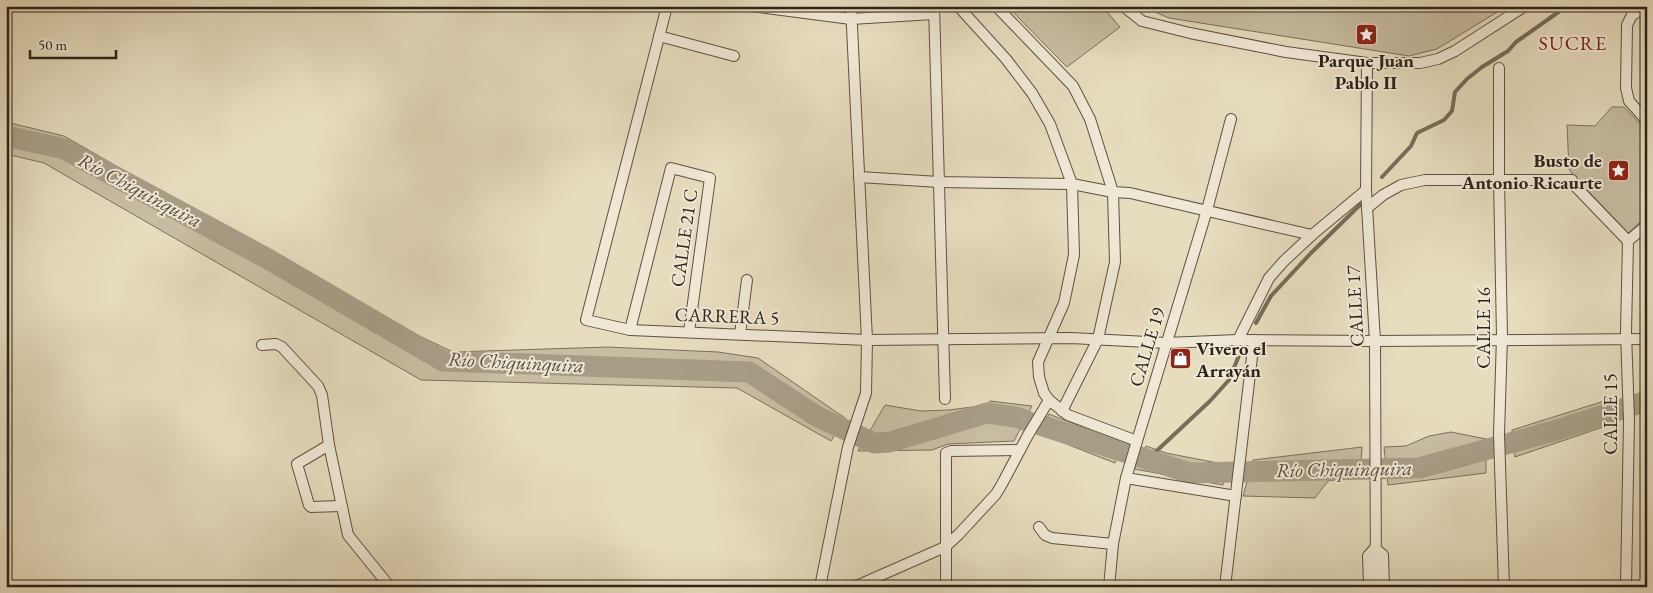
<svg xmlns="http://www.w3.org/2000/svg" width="1653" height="593" font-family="'EB Garamond',serif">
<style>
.green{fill:#c7bda2;stroke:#7a705e}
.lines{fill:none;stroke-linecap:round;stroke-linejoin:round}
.stream{stroke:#766d5a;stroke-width:4}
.river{stroke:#a79d86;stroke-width:21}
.street-casing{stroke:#5b5242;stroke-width:12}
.street{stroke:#efe8d5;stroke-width:10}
.labels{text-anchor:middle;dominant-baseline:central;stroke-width:4;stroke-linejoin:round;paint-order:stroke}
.poi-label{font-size:19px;font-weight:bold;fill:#2d2419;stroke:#efe8d5}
.street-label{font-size:19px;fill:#2d2419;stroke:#efe8d5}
.neighbourhood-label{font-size:20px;letter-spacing:1px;fill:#7a1f14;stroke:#efe8d5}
.water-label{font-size:20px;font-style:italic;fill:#584e3f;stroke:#efe8d5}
</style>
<rect width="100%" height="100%" fill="#e6dcbe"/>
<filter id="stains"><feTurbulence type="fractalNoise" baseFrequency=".004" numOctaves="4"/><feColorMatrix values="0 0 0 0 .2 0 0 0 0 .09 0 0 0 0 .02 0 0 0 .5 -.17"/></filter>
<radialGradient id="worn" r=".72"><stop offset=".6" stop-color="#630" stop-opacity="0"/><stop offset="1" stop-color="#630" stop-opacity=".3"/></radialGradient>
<g class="green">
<polygon points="1007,6 1102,6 1120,27 1067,67"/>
<polygon points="1141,6 1507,6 1437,49 1409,56 1169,18"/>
<polygon points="1612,107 1624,107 1647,131 1647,216 1628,233 1573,175 1569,169 1567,125 1595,126"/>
<polygon points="6,122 64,136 380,317 453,352 608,347 718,352 758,358 845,418 831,441 737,388 421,380 44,163 6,154"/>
<polygon points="1617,397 1615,423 1515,457 1512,430"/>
<polygon points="990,401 1032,406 1014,441 948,444 932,450 858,451 885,405 921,411 949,410 987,405"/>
<polygon points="1049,414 1125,444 1115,463 1038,433"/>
<polygon points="1451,432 1486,439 1486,473 1388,485 1384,447 1406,446 1429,436"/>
<polygon points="1146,446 1166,453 1228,465 1223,485 1134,469"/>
<polygon points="1362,447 1360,477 1328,481 1315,498 1243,496 1253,460"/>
</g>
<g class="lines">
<g class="stream">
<polyline points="1382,177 1411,146 1417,133 1444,120 1452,111 1455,92 1467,79 1482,67 1508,51 1516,42 1567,6"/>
<polyline points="1256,323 1271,296 1311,253 1361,204"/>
<polyline points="1148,459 1210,401 1229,380 1240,353"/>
</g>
<g class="river">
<polyline points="6,136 64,149 268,259 443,361 749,372 818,417 874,443 890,442 987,413 1015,417 1027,421"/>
<polyline points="1040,425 1190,473 1419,468 1554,431 1647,401"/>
</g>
<defs>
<g id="street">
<polyline points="667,6 586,320 630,330 867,340 1071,338 1166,343 1238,340 1375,341 1647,339"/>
<polyline points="751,6 851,19 934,14"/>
<polyline points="934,6 945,399"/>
<polyline points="996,6 1073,86 1090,119 1113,192 1115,262 1098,339 1062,411"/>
<polyline points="1123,6 1142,21 1190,33 1286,52 1367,63 1420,63 1438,59 1455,51 1525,6"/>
<polyline points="1647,10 1643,9 1632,15 1627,25 1626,88 1629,101 1647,121"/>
<polyline points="659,36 734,56"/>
<polyline points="1367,63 1366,190 1375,341 1376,587"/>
<polyline points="1499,68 1499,179 1502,337 1499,434 1504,587"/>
<polyline points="859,177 939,182 1072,184 1113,192 1130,193 1312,235"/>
<polyline points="1575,186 1628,241"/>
<polyline points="1367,208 1383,195 1401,185 1425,180 1572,180"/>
<polyline points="1628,241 1647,225"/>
<polyline points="630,330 671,168 710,178 689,332"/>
<polyline points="740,334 747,280"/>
<polyline points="1238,340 1269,278 1284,261 1312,235 1366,190"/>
<polyline points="262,345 276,344 282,347 318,386 322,395 329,445 348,535 390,587"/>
<polyline points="1049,400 1068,415 1137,441"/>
<polyline points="329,445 297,464 309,505 311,507 341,506"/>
<polyline points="1126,478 1236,496"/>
<polyline points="1039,527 1045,535 1052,538 1113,544"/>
<polyline points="1369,583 1368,556 1375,548 1383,555 1384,587"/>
<polyline points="820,587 848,447 866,393 867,340 851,6"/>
<polyline points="854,587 945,547 959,534 996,494 1002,484 1028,435 1049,400 1044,393 1039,377 1038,362 1064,303 1074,255 1072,184 1050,124 1032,93 1006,59 958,6"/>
<polyline points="946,587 946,453 951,451 1020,450"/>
<polyline points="1109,587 1113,544 1126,478 1137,441 1207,210 1231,119"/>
<polyline points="1225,587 1254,340"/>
<polyline points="1626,587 1629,420 1626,332 1628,241"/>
</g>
</defs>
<use href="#street" class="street-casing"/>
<use href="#street" class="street"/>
</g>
<defs>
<symbol id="sight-square" viewBox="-11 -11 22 22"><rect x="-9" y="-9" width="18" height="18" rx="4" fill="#8f2418" stroke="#efe8d5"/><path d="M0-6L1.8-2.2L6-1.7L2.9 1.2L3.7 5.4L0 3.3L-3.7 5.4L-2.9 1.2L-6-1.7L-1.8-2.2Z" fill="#fff"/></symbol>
<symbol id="shop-square" viewBox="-11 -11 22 22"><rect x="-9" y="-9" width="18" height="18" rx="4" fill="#8f2418" stroke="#efe8d5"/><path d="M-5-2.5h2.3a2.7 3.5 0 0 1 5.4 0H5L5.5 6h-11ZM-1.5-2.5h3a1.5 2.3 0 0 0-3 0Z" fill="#fff"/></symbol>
</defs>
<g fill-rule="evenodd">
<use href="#sight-square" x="1354" y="22" width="25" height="25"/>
<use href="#sight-square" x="1606" y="158" width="25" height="25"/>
<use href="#shop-square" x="1168" y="346" width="25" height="25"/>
</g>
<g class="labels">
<g class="poi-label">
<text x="1366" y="60">Parque Juan<tspan x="1366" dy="22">Pablo II</tspan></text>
<text x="1602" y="160" text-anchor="end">Busto de<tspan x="1602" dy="22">Antonio Ricaurte</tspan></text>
<text x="1196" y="348" text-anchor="start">Vivero el<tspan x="1196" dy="22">Arrayán</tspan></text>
</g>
<g class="street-label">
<text transform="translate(684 238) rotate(-82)">CALLE 21 C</text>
<text transform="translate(1355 306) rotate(-93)">CALLE 17</text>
<text transform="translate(727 316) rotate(2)">CARRERA 5</text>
<text transform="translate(1483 328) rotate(-90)">CALLE 16</text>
<text transform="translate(1147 347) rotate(-73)">CALLE 19</text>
<text transform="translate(1610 414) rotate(-90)">CALLE 15</text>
</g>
<g class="neighbourhood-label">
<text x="1573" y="43">SUCRE</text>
</g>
<g class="water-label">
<text transform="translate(140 190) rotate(28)">Río Chiquinquira</text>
<text transform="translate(516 362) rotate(3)">Río Chiquinquira</text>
<text transform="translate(1344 469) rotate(-1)">Río Chiquinquira</text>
</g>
</g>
<rect width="1653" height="593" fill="none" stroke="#e6dcbe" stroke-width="25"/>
<rect x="8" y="8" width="1638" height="578" fill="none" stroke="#2d2419" stroke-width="2.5"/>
<rect x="12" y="12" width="1628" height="568" fill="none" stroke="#2d2419"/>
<path d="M30 50v8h86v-8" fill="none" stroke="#2d2419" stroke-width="2.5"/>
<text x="38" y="50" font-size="15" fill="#2d2419" stroke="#efe8d5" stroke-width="4" paint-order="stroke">50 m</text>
<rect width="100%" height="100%" filter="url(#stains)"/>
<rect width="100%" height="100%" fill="url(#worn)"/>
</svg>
